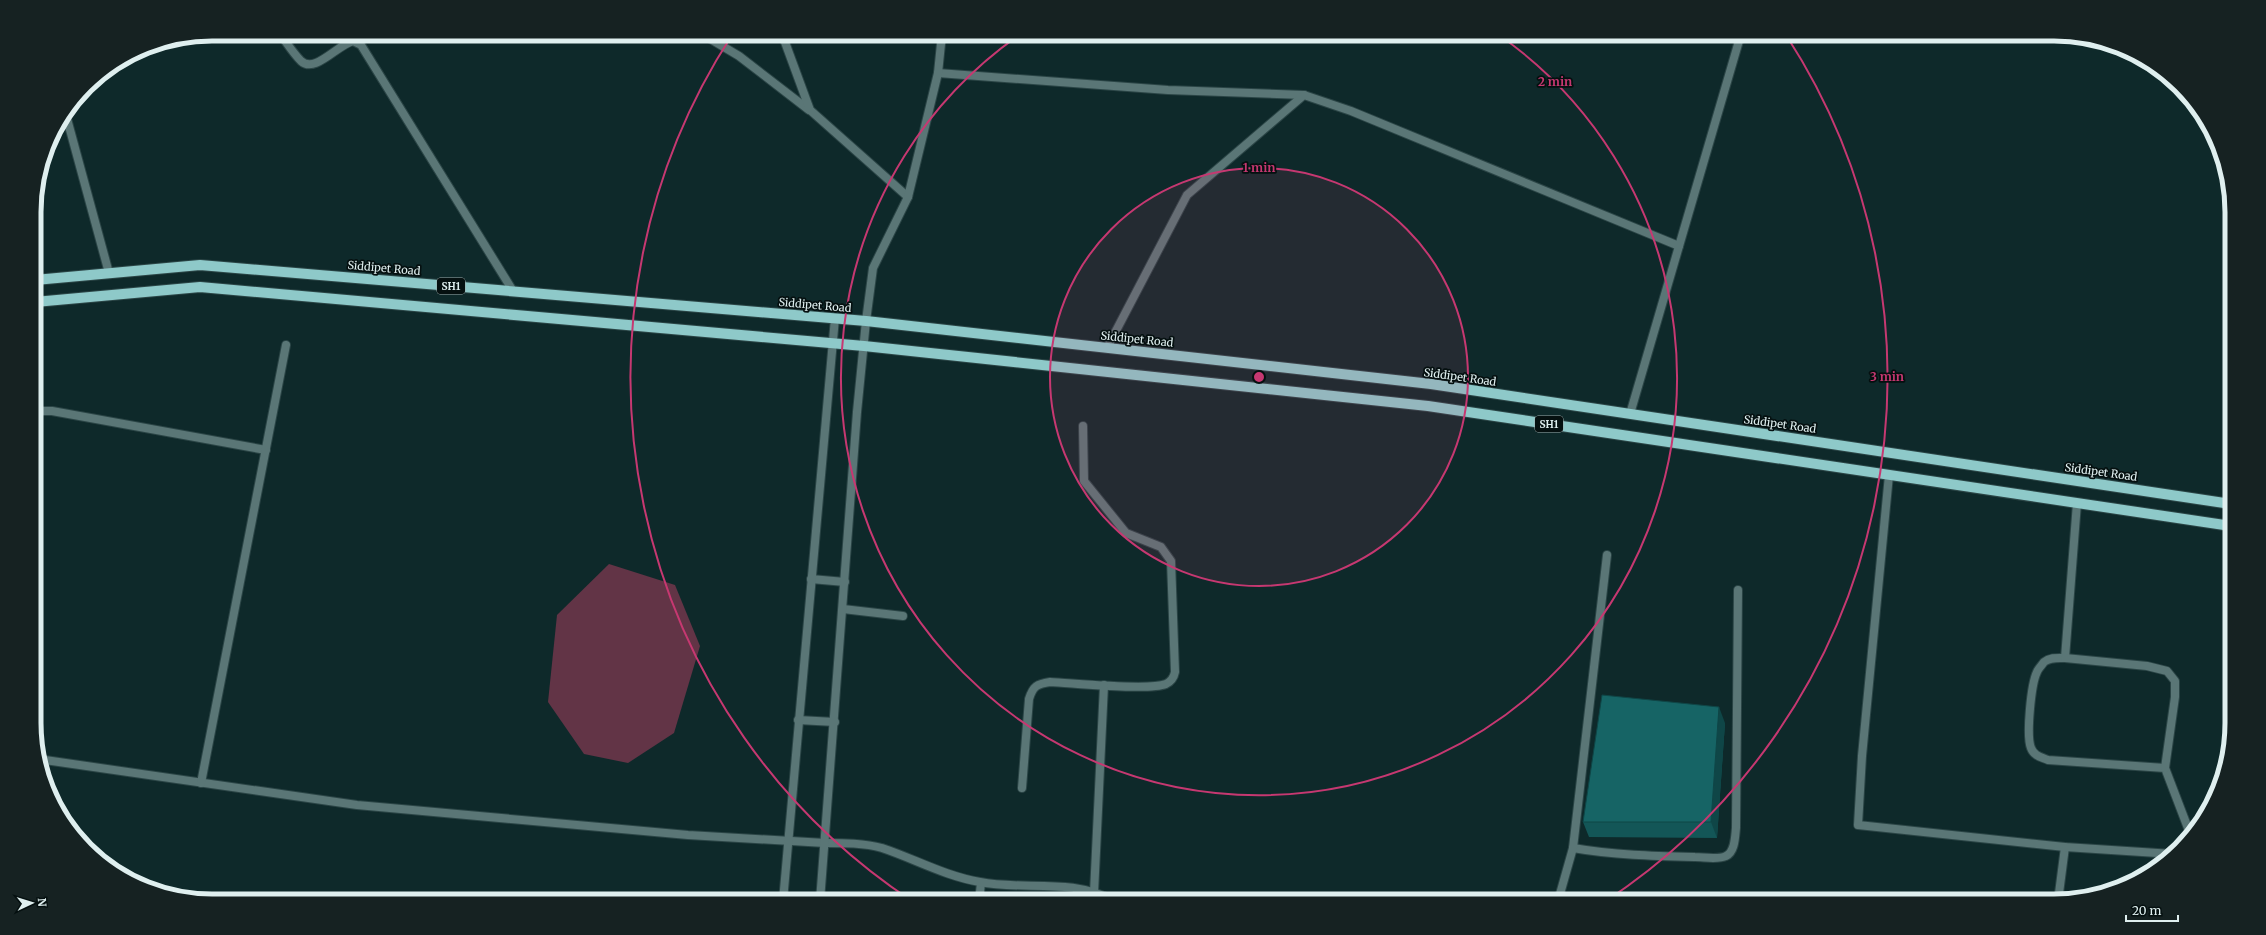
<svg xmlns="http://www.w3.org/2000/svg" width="2266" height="935" font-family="Merriweather,serif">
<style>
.green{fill:#623446}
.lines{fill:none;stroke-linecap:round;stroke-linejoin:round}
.service-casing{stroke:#2b4546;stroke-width:10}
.minor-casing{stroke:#2b4546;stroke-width:10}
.tertiary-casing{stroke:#2b4546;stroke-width:10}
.primary-casing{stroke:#2b4546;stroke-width:12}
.service{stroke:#5a7676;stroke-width:8}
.minor{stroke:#5a7676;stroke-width:8}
.tertiary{stroke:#5a7676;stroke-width:8}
.primary{stroke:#8ec9c9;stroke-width:10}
.wall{fill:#135657}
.shaded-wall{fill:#0f4647}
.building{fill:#166465;stroke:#0f4647}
.ring{fill:none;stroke:#c63871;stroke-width:2}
.labels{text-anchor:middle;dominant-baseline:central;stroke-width:3.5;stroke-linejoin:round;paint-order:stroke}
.shield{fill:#051010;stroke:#9eacac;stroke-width:1}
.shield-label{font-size:10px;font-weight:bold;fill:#dfefef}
.street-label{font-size:11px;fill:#dfefef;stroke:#051010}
.rim{fill:none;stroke:#dfefef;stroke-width:5}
.centre{fill:#c63871;stroke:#051010;stroke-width:2}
.ring-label{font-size:12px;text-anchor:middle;font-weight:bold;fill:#c63871;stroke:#051010;stroke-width:3.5;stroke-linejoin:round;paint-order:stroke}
</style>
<rect width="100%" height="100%" fill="#0e292a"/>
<polygon class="green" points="609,564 675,585 700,646 674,733 628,763 584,754 548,702 557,615"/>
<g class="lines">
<defs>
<g id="service">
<path d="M280,34C287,43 293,53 301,61C315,74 337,45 353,41L361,45L513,291"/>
<polyline points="702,34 739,56 809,110"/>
<polyline points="782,34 810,110 908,197"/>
<polyline points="1331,34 1335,34"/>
<polyline points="938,73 1168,90 1304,95"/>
<polyline points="66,115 109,273"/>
<polyline points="866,321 873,268 908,197 938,73 942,34"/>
<polyline points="1107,348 1187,195 1304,95 1351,111 1679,246"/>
<polyline points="36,411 52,411 266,450"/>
<polyline points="1630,414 1741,34"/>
<path d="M2077,503L2065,658C2058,658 2050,657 2044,662C2042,665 2038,669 2037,672C2031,684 2026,736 2031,748C2034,756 2041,757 2048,760L2165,768L2191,836"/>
<polyline points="2065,658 2147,666 2167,671 2175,681 2175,697 2165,768"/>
<polyline points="38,759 357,805 688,835 825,843"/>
<polyline points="201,783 286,345"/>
<polyline points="979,901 981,883"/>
<polyline points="2058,901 2065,847"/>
</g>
<g id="minor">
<polyline points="1889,475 1862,756 1858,825 2065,847 2173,854"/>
<polyline points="843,609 903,616"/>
<path d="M1022,788L1029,699C1033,686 1037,684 1050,682C1073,683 1148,691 1166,684C1172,681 1174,677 1175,672L1171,561L1161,547L1126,533L1084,481L1083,426"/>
<path d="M825,843C844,843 864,843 882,848C915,859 945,876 980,882C1025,891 1070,877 1114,901"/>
<path d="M1573,848C1613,855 1655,856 1695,857C1704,857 1718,860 1726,856C1735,852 1735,837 1736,828L1738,590"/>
<polyline points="1094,893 1104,685"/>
<polyline points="1558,901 1573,848 1607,555"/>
</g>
<g id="tertiary">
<polyline points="811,579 845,582"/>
<polyline points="798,720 835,722"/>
<polyline points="783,901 835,318"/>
<polyline points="820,901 857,412 866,321"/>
</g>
<g id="primary">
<polyline points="35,280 200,265 866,321 1431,384 2231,504"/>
<polyline points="35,302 200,287 864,346 1428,406 2231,526"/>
</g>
</defs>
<use href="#service" class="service-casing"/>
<use href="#minor" class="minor-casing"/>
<use href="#tertiary" class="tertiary-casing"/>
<use href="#primary" class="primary-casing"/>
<use href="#service" class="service"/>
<use href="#minor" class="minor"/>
<use href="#tertiary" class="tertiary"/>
<use href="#primary" class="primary"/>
</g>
<polygon class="wall" points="1725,723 1717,838 1589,837 1583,822"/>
<polygon class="shaded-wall" points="1719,707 1725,723 1717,838 1711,822"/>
<polygon class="building" points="1602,695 1719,707 1711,822 1583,822"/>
<circle cx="1259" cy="377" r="209" fill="#c63871" fill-opacity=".12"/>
<g class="ring">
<circle cx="1259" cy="377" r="209"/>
<path d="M1499 35A418 418 0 1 1 1019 35"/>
<path d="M912 901A628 628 0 0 1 732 35M1786 35A628 628 0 0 1 1606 901"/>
</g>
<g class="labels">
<g class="shield">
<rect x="437" y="278" width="28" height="16" rx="3"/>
<rect x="1535" y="416" width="28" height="16" rx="3"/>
</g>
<g class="shield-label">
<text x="451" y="286">SH1</text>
<text x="1549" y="424">SH1</text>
</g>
<g class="street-label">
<text transform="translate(384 268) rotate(5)">Siddipet Road</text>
<text transform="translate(815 305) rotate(5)">Siddipet Road</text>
<text transform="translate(1137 339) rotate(6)">Siddipet Road</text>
<text transform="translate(1460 377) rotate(8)">Siddipet Road</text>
<text transform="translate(1780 424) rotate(8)">Siddipet Road</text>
<text transform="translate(2101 472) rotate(8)">Siddipet Road</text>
</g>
</g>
<path d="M0 0H2266V935H0ZM212 41H2054A171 171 0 0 1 2225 212V723A171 171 0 0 1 2054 894H212A171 171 0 0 1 41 723V212A171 171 0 0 1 212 41Z" fill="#162222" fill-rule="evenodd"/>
<path class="rim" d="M212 41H2054A171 171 0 0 1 2225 212V723A171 171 0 0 1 2054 894H212A171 171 0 0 1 41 723V212A171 171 0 0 1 212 41Z"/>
<circle cx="1259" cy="377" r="6" class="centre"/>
<g class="ring-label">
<text x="1555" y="86">2 min</text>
<text x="1259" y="172">1 min</text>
<text x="1887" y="381">3 min</text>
</g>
<g transform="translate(32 903) rotate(86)" stroke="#051010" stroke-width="3" paint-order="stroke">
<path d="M0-3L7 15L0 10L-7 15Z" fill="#dfefef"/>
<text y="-6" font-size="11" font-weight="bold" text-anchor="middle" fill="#dfefef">N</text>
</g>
<path d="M2126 915v6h52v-6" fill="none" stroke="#dfefef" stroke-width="2"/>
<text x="2132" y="915" font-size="12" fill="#dfefef" stroke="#051010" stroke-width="3" paint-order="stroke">20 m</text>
</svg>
